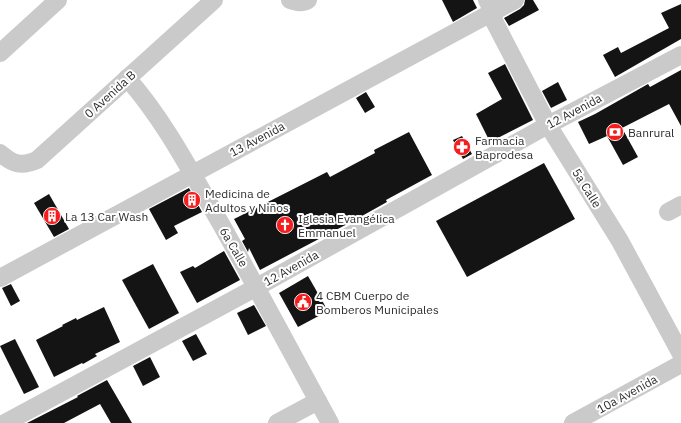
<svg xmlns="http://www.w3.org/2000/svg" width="681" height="423" font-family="'IBM Plex Sans',sans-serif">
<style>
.building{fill:#141414}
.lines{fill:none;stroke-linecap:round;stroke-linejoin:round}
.minor{stroke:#cacaca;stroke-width:18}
.labels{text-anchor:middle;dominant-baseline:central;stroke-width:4;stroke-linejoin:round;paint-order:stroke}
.street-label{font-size:12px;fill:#2d2d2d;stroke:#fff}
.poi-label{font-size:12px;fill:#2d2d2d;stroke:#fff;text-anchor:start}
</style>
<rect width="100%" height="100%" fill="#fff"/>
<g class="building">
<polygon points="442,0 473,0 477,8 453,22"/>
<polygon points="525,0 533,0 539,10 509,26 504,18 520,9 524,5"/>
<polygon points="681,4 681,39 615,77 603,55 618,47 621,53 669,28 661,13"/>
<polygon points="505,64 533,120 490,142 476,114 502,99 488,73"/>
<polygon points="681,70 681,126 669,104 622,128 638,157 623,165 607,136 589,144 578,122 595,114 648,84 650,87"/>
<polygon points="558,82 567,100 551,108 542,91"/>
<polygon points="366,92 375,107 365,113 356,98"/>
<polygon points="409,132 432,175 386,200 387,202 353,221 260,270 249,248 248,252 242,241 245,239 234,219 327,172 330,177 375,153 374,150"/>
<polygon points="462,136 472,154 463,159 453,140"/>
<polygon points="544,163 575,219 467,277 436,221"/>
<polygon points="189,188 202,212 174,226 178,233 166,240 149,209"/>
<polygon points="49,194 69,229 54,237 34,203"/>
<polygon points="224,251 240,280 197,303 180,272 193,266 195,268"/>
<polygon points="153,264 179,313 149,329 122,280"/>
<polygon points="308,276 328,311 298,327 279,293"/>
<polygon points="11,284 20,301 11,306 2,288"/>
<polygon points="254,305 266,326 248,335 237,313"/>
<polygon points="104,307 120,342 95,354 97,356 83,364 82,363 54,377 36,340 63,326 62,325 76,318 77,320"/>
<polygon points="196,334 207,354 193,361 182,341"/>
<polygon points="15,339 39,387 24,394 0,346"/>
<polygon points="150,357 160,377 143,386 133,366"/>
<polygon points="107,380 132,423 111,423 100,404 64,423 27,423 78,397 77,396"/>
</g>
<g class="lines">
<g class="minor">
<path d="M290,0C296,2 302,4 308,0"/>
<polyline points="487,0 493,12 494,21 548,125 620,241 681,354"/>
<polyline points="0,53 58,0"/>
<path d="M127,78C161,116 188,166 213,210C253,280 291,352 330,423"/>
<path d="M0,153C13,164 21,167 37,160L214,0"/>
<polyline points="668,212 681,205"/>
<polyline points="0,278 515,0"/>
<polyline points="5,423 257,287 548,125 681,55"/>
<polyline points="277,423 318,401"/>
<polyline points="573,423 681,364"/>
</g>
</g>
<defs>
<symbol id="bank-disc" viewBox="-11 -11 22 22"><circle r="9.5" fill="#f61d1d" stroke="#fff"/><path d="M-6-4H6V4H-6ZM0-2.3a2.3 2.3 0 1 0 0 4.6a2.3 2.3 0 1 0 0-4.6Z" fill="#fff"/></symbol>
<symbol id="pharmacy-disc" viewBox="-11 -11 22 22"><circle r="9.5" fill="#f61d1d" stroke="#fff"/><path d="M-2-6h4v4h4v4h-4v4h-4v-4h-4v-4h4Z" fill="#fff"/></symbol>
<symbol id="building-disc" viewBox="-11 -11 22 22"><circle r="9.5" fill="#f61d1d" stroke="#fff"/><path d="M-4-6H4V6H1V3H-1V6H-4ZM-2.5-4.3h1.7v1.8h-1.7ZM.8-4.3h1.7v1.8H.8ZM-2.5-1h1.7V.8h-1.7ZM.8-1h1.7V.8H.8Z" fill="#fff"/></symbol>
<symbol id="church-disc" viewBox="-11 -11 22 22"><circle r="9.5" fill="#f61d1d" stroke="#fff"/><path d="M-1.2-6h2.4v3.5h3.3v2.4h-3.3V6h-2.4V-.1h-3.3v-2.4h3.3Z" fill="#fff"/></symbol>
<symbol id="civic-disc" viewBox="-11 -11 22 22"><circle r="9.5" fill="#f61d1d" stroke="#fff"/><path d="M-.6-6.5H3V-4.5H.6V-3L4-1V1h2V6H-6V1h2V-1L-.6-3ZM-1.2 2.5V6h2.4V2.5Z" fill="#fff"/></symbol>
</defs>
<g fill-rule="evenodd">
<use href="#bank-disc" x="605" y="122" width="20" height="20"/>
<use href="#pharmacy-disc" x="452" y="137" width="20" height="20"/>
<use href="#building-disc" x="182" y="190" width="20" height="20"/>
<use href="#building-disc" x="42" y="206" width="20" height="20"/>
<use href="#church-disc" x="275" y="215" width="20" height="20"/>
<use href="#civic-disc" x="293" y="292" width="20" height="20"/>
</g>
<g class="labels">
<g class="street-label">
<text transform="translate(110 94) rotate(-42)">0 Avenida B</text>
<text transform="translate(574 111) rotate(-28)">12 Avenida</text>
<text transform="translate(257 139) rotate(-28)">13 Avenida</text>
<text transform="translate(587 188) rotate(58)">5a Calle</text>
<text transform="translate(234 247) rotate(60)">6a Calle</text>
<text transform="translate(291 268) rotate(-29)">12 Avenida</text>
<text transform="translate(627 394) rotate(-29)">10a Avenida</text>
</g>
<g class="poi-label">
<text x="628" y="132">Banrural</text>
<text x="475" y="140">Farmacia<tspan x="475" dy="14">Baprodesa</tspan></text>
<text x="205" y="193">Medicina de<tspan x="205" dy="14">Adultos y Niños</tspan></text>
<text x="65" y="216">La 13 Car Wash</text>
<text x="298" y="218">Iglesia Evangélica<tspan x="298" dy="14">Emmanuel</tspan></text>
<text x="316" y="295">4 CBM Cuerpo de<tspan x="316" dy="14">Bomberos Municipales</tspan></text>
</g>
</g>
</svg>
